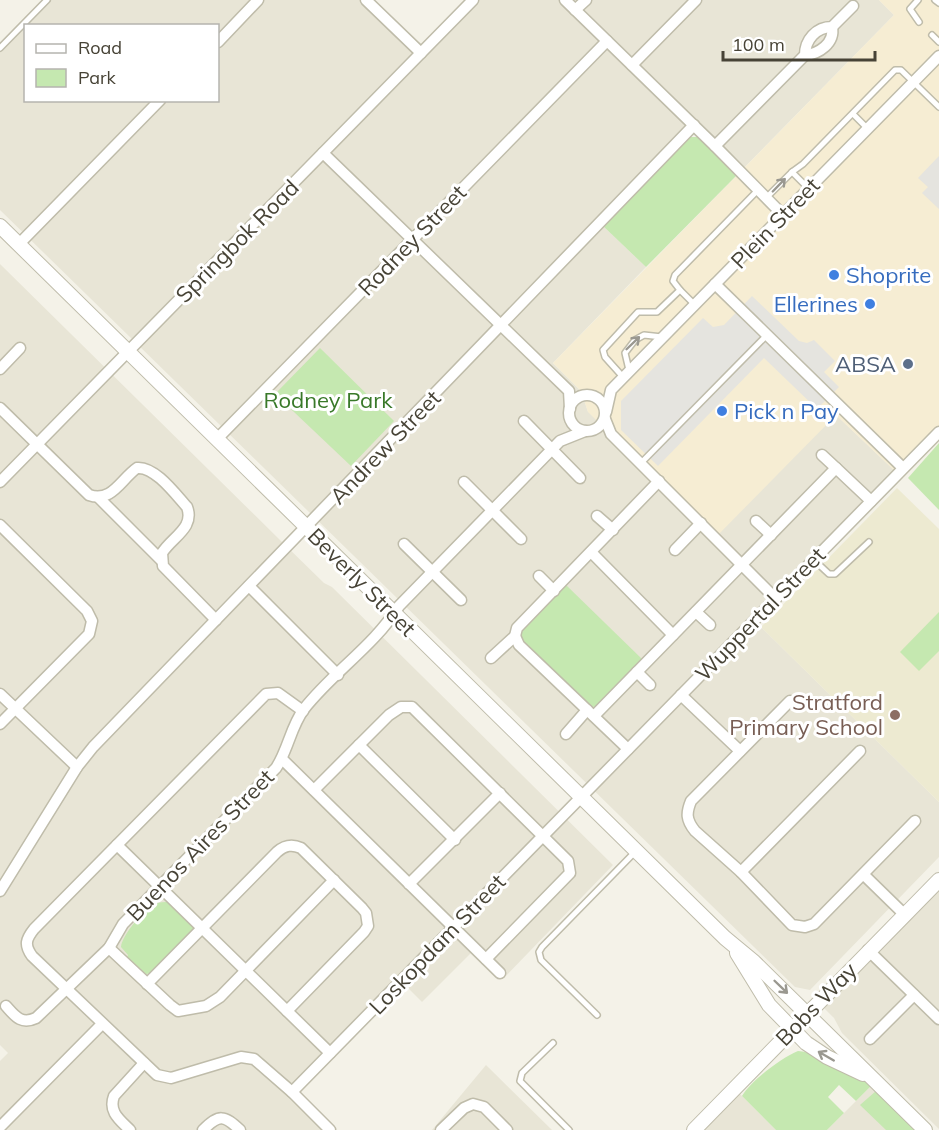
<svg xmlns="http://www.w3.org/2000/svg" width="939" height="1130" font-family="Mulish,sans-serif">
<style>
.residential{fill:#e8e5d6;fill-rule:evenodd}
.commercial{fill:#f6edd3}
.education{fill:#edead1}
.green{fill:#c5e8b0}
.parking{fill:#e5e4df}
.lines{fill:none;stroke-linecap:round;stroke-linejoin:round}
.service-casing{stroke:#bfbcaa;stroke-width:8}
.minor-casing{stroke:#bfbcaa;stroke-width:13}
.tertiary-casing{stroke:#bfbcaa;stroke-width:16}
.service{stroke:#fff;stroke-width:5}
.minor{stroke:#fff;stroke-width:10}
.tertiary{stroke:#fff;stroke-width:14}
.oneway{stroke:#9a9890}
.shop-dot{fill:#3f7fe0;stroke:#fff;stroke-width:2}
.service-dot{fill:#5c6f8a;stroke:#fff;stroke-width:2}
.education-dot{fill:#8d6e63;stroke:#fff;stroke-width:2}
.labels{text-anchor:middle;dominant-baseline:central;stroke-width:6;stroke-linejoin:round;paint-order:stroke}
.street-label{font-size:22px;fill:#474336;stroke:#fff}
.shop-label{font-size:22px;fill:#366cbe;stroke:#fff;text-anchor:start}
.service-label{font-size:22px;fill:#4e5e75;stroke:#fff;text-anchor:end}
.park-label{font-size:22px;fill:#397929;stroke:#fff}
.education-label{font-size:22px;fill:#785e54;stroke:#fff;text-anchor:end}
</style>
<rect width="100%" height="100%" fill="#f4f2e8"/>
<g class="residential">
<path d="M48,0H362L419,56L474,0H879L894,15L741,171L694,126L602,225L646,267L553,363L581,391L588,412L836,415L898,474L755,621L939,802V857L810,990L795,987L0,210V49ZM26,26H218V100H26Z"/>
<polygon points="0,264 280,540 324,583 332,587 613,865 504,978 475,949 422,1002 400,980 291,1092 329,1130 0,1130 0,1061 8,1053 0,1045"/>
<polygon points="939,881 939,1129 842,1033 834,1018 819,1003"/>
<polygon points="486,1065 552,1130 432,1130"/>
<polygon points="874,1083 924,1130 827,1130"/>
<polygon points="736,1090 776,1130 696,1130"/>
</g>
<polygon class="commercial" points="879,0 939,0 939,432 898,474 836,415 715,538 588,412 581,391 553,363 894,15"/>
<polygon class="education" points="897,488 939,529 939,802 761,627"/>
<g class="green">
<polygon points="689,137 698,137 737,175 646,267 602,225"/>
<polygon points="320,348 394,421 351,466 275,394"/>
<polygon points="939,443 939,510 908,478"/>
<polygon points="566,585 643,660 595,707 589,706 521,640 520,634 522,630"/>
<polygon points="939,612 939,651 919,671 900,652"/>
<path d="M170,902L194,927V930L152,973L146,974L127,957L128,955L121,947C122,935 144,909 155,904C159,902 165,902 170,902Z"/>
<path d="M798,1051C821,1053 854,1071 872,1085L856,1101L839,1085L828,1097L844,1113L827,1130H776L742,1096C752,1080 781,1058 798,1051Z"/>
<polygon points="876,1091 916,1130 886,1130 860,1105"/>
</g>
<g class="parking">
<polygon points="939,156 939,209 922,193 928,187 918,178"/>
<polygon points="752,296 799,341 807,343 814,340 835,361 824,372 839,387 817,409 764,358 658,466 621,430 621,401 703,318 713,327 724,325"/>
</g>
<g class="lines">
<defs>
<g id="service">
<polyline points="918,0 910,9 919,22"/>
<polyline points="935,0 939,3"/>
<polyline points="932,35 939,42"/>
<polyline points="0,48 47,0"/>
<polyline points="853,114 867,128"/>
<polyline points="792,172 808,188"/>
<polyline points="766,198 792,172 803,164 895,70 901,70 939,107"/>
<polyline points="680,290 673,281 675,275 758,190"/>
<polyline points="629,370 625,353 635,340 644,335 662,337"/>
<polyline points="623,377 605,357 603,350 638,312 657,312 680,290 695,305"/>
<polyline points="641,463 767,335"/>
<polyline points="814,560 829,574 835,574 869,542"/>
<polyline points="597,1015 541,960 539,952 542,947 635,852"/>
<polyline points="553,1043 522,1073 520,1081 569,1130"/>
</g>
<g id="minor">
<polyline points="366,0 421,53"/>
<polyline points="565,0 715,146 783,215"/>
<polyline points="575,10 586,0"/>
<polyline points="218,42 258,0"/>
<path d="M805,55C819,54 835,43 832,27"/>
<polyline points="632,65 696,0"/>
<path d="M715,146L805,55C805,40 816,27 832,27L853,6"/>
<polyline points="323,153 569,391 570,409"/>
<polyline points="19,244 160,100"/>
<polyline points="715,284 903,468"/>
<polyline points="0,369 20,348"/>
<circle cx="587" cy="413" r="18"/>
<path d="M0,408L89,495C112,503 121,479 137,468C155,466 176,495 187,507C195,528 172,537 162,553L163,566L216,620"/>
<polyline points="606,412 611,390 939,56"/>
<polyline points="605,419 611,434 776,599"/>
<polyline points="524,421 580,478"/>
<polyline points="217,439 607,41"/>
<polyline points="822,455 836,468"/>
<polyline points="0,482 473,0"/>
<polyline points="464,482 521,539"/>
<polyline points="99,498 161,560"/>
<polyline points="597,516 613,530"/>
<polyline points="756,521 771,535"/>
<polyline points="0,525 87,611 92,621 89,634 0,724"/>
<polyline points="404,544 461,600"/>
<polyline points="675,550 701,523"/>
<polyline points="591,552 673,635"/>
<polyline points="539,576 554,591"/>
<polyline points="249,586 338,675"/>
<polyline points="696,612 710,625"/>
<polyline points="515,636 519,645 628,749"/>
<polyline points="491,658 515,636 517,628 659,481"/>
<polyline points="637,672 650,685"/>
<polyline points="0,694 77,767"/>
<polyline points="681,695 740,751"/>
<path d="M790,701L691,801C686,813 686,820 695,831L741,872L792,925L805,927L814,924L915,821"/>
<path d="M303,711L278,693L266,694L34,929C26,939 24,945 32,956L157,1075L171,1078L241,1057L254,1059L292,1092L330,1130"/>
<polyline points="594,716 836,468 871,501"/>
<polyline points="566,734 587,710"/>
<polyline points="359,745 455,840"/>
<polyline points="282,759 500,973"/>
<polyline points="314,790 389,715 401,707 412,707 568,861 570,873 486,959"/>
<polyline points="117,845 330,1053"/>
<polyline points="741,872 860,751"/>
<polyline points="864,875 905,915"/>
<polyline points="409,884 500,793"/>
<polyline points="0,891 77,767 93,747 694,125"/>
<polyline points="109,948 170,1005 178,1011 206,1006 220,997 334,880"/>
<polyline points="868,950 939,1019"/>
<path d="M147,984L277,852C285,845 292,844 301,848L362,908L366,913L368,926L364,932L287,1011"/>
<path d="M6,1006C15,1016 21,1025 36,1018L109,948L123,924L276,768C288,750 291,726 304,709C333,672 374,646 399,606L560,441L585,431"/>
<polyline points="870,1039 914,995"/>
<polyline points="292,1092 939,432"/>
<polyline points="0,1127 102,1024"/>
<path d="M130,1130C120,1120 108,1112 114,1096L144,1063"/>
<path d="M203,1130C219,1114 224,1115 240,1130"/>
<polyline points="441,1130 464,1108 473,1104 484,1107 507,1130"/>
</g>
<g id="tertiary">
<polyline points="0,226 725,938 754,962 925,1130"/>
<polyline points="737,953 769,1005 806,1043 827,1057 863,1074"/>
<polyline points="694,1130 939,880"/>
</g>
</defs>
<use href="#service" class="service-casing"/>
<use href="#minor" class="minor-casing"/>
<use href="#tertiary" class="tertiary-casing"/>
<use href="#service" class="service"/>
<use href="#minor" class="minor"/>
<use href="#tertiary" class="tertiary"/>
</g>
<defs><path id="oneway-shaft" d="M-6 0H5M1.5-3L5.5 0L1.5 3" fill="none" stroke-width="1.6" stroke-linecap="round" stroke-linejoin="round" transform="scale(1.5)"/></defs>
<g class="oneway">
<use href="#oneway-shaft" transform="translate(779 185) rotate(-46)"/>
<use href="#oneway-shaft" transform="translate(633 343) rotate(-44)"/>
<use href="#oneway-shaft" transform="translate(781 987) rotate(44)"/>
<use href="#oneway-shaft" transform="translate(826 1056) rotate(-150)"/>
</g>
<g class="shop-dot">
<circle cx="834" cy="275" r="6"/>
<circle cx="870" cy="304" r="6"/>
<circle cx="722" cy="411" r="6"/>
</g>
<circle class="service-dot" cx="908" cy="364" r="6"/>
<circle class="education-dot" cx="895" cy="715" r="6"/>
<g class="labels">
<g class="street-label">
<text transform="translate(775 223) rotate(-46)">Plein Street</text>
<text transform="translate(412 240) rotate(-46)">Rodney Street</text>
<text transform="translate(237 241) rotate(-45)">Springbok Road</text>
<text transform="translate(385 447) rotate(-46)">Andrew Street</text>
<text transform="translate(362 582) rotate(45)">Beverly Street</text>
<text transform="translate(760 614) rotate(-46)">Wuppertal Street</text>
<text transform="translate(200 845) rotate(-46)">Buenos Aires Street</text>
<text transform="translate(437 944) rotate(-46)">Loskopdam Street</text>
<text transform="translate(816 1004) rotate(-46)">Bobs Way</text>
</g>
<g class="shop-label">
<text x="846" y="275">Shoprite</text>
<text x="858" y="304" text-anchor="end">Ellerines</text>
<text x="734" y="411">Pick n Pay</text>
</g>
<g class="service-label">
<text x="896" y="364">ABSA</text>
</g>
<g class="park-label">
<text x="328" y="400">Rodney Park</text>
</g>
<g class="education-label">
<text x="883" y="702">Stratford<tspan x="883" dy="25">Primary School</tspan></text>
</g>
</g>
<rect x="24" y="24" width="195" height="78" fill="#ffffff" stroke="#b5b4af" stroke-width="1.5"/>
<rect x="36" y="44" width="30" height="9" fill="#ffffff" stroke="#b5b4af" stroke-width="1.5"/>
<text x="78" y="54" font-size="18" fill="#474336">Road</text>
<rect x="36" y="69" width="30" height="18" fill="#c5e8b0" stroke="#b5b4af" stroke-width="1.5"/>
<text x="78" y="84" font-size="18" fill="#474336">Park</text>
<path d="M723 51v9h152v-9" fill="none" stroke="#474336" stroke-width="3"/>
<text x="732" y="51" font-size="18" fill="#474336" stroke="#ffffff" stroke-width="4.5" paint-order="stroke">100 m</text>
</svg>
